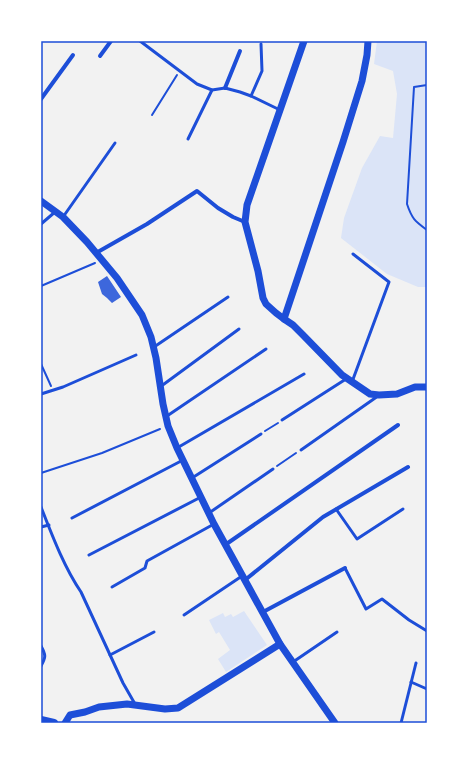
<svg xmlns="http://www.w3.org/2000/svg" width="468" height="764" font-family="'IBM Plex Sans',sans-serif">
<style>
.green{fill:#dbe4f7}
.building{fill:#3d67dc}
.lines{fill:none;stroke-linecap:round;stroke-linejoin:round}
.path{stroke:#1d4ed8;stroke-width:2}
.service{stroke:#1d4ed8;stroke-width:3}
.minor{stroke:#1d4ed8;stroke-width:4}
.tertiary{stroke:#1d4ed8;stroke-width:7}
.secondary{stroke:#1d4ed8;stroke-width:8}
.neatline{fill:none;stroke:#1d4ed8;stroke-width:1.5}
</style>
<rect width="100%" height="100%" fill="#f2f2f2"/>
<g class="green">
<polygon points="377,41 427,41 427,287 418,287 387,274 341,238 344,218 362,168 380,136 393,138 397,94 393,71 374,64"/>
<polygon points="244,611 267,645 226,672 218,659 230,650 219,632 216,634 209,620 223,613 225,617 231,614 233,617"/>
</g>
<polygon class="building" points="107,276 121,297 112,303 107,298 102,294 98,282"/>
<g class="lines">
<g class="path">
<path d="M427,85L414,87L407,204C412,219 415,221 427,230"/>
<polyline points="152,115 177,75"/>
<polyline points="41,286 95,263"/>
<polyline points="41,364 51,386"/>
<polyline points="265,431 278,423"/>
<polyline points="277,466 296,453"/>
<polyline points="41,473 102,453 160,429"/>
</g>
<g class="service">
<polyline points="140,41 197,84 212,90 225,88 240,92 251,96 280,110"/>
<polyline points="251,96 262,71 261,44"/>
<polyline points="188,139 212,90"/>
<polyline points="63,217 115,143"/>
<polyline points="41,224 55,212"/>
<polyline points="154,347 228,297"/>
<polyline points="352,382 389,282 353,254"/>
<polyline points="160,387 239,329"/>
<polyline points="41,394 63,387 136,355"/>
<polyline points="167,416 266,349"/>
<polyline points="282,420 346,379"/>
<polyline points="177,448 304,374"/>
<polyline points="301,450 378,396"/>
<polyline points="192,478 261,434"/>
<path d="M41,507C52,535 64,567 81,592L123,683L135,704"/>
<polyline points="336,509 357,539 403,509"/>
<polyline points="209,513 273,469"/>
<polyline points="72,518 183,460"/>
<polyline points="41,527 49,525"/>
<polyline points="89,555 201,497"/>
<polyline points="345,568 366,609 382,599 409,620 427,631"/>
<polyline points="112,587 145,568 147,561 214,524"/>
<polyline points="184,615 242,576"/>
<path d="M41,646C46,655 46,657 41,666"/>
<polyline points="110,655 154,632"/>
<polyline points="293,662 337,632"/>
<polyline points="411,682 427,689"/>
<polyline points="401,723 416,663"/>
</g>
<g class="minor">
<polyline points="100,56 111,41"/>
<polyline points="225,88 240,51"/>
<polyline points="41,99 73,55"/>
<polyline points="96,253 147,224 197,191 218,208 233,217 245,222"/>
<polyline points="225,545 398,425"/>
<polyline points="245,580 323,517 408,467"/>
<polyline points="263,612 345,568"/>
</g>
<g class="tertiary">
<polyline points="368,41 367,55 362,81 343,142 284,319 293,325 303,335 342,375 370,394 379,395 397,394 415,387 427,387"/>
<polyline points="41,201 63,217 87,242 117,278 142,315 151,337 156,358 163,404 168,426 177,448 214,524 280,644 335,723"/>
<polyline points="284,319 276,313 266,304 263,298 258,271 245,222 247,205 304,41"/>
<polyline points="65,723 70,715 85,712 99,707 127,704 165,709 178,708 280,644"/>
</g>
<polyline class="secondary" points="41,720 54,723"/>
</g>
<rect width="468" height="764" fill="none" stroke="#ffffff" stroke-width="84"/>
<rect x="42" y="42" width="384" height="680" class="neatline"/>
</svg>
